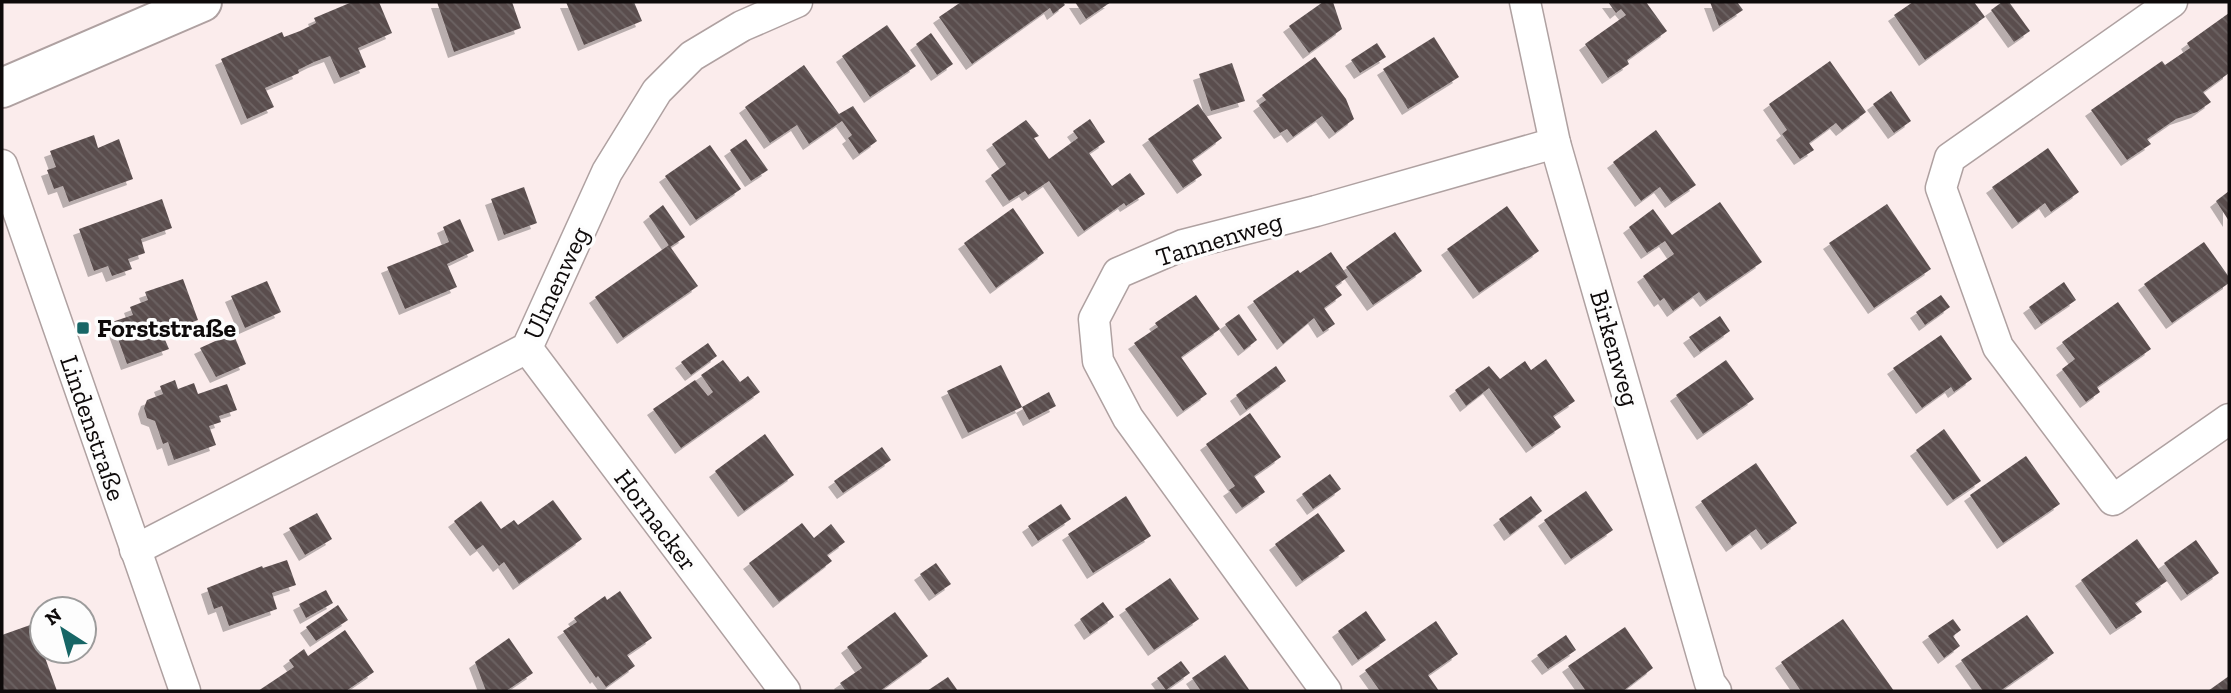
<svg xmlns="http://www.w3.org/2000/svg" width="2231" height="693" font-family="'Zilla Slab',serif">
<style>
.building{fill:url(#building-back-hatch);filter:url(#shadow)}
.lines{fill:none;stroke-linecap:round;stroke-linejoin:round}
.street-casing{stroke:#afa1a1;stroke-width:33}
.secondary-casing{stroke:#afa1a1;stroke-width:42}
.street{stroke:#fff;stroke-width:30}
.secondary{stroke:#fff;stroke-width:38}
.poi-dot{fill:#176666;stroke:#fdfdfd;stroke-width:2.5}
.labels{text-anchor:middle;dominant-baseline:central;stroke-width:7;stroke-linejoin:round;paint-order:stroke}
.street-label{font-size:26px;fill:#0e0a0a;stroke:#fdfdfd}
.poi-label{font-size:26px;font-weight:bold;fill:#0e0a0a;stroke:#fdfdfd;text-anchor:start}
</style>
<defs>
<pattern id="building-back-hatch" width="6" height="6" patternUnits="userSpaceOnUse" patternTransform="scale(1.75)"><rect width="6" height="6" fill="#5a4e4e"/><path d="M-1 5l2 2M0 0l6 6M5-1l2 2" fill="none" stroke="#6d6363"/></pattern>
<filter id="shadow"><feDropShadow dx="-6" dy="6" stdDeviation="0" flood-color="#0004"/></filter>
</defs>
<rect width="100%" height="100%" fill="#fbecec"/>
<g class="building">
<polygon points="352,2 379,2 392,33 358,48 366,67 340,78 330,56 314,62 298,70 299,73 265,88 274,107 247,119 221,59 282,32 284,37 300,31 316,23 314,18"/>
<polygon points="437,2 512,2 521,28 454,52"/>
<polygon points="566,2 634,2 642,21 584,45"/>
<polygon points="961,2 1063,2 1065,5 1053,14 1050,8 972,64 939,17"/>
<polygon points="1075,2 1111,2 1086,19"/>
<polygon points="1323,2 1333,2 1342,29 1309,53 1289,26"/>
<polygon points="1608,2 1646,2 1667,31 1627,60 1629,64 1608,78 1585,44 1626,15 1621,9 1616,13"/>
<polygon points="1710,2 1737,2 1743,10 1719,26"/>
<polygon points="1913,2 1974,2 1985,17 1925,60 1894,15"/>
<polygon points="2002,2 2009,2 2030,31 2014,42 1991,10"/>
<polygon points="2229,13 2229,73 2203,92 2211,102 2197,112 2176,119 2147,139 2151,144 2127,160 2091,110 2162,61 2165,65 2190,48 2187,43"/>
<polygon points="887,25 916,66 870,97 842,56"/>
<polygon points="931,33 953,64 937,75 916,44"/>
<polygon points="1434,37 1459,77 1408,109 1383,69"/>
<polygon points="1377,43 1386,57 1360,73 1351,60"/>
<polygon points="1315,57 1346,99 1354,119 1335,133 1322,116 1293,137 1287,129 1280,133 1259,105 1266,100 1262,95"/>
<polygon points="1830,61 1866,112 1842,130 1836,123 1809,143 1814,150 1800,159 1782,134 1787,130 1769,104"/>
<polygon points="1232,63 1245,101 1211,111 1199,74"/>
<polygon points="804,65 839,114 853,106 877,141 859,154 848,138 852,135 842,121 809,144 797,125 770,143 745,107"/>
<polygon points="1891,91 1911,121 1894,133 1873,104"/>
<polygon points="1198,104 1222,138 1192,160 1202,175 1183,188 1148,139"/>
<polygon points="1090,119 1105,142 1089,153 1112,186 1130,173 1145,194 1126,206 1124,203 1084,231 1049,181 1028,195 1025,191 1009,201 991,175 1006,164 992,144 1026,120 1039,136 1034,138 1049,159 1078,138 1073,131"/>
<polygon points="1656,130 1696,185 1671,202 1660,187 1641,201 1613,162"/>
<polygon points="94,135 98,148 119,139 133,179 69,202 63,186 54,189 47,170 56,167 50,151"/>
<polygon points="746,139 768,170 751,181 730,150"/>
<polygon points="710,145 741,189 696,220 665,176"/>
<polygon points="2048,148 2079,192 2051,212 2045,203 2018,223 1992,187"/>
<polygon points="524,187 537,223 504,235 491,199"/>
<polygon points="2229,191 2229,221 2216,201"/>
<polygon points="162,199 172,228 141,239 145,253 128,259 132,269 112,276 108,266 94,271 79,229"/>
<polygon points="1720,202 1762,262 1706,301 1699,292 1673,311 1664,298 1660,301 1643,276 1674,254 1665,241 1647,253 1629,227 1653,209 1672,235"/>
<polygon points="1887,204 1931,269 1874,308 1829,243"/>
<polygon points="663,205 685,237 670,247 649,216"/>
<polygon points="1507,206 1539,251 1479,293 1447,249"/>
<polygon points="1013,208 1044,253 996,288 964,243"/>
<polygon points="460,219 474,251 447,264 457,287 405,309 387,267 449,242 443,227"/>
<polygon points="1395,232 1422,271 1373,305 1346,267"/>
<polygon points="2204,242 2229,277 2229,283 2172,323 2144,284"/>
<polygon points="669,245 698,286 623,338 595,297"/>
<polygon points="1331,252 1348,277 1335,286 1342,295 1324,308 1335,324 1323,332 1314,318 1283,344 1253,301 1298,270 1300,273"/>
<polygon points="183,279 198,320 162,333 169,349 127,364 112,322 133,315 130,307 148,300 145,292"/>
<polygon points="267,281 281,312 245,328 231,296"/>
<polygon points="2064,282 2076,300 2041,324 2029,307"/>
<polygon points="1196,295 1220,329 1181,357 1207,394 1183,411 1134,343 1158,327 1155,323"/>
<polygon points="1941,295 1950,307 1925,325 1916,312"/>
<polygon points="2118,302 2151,349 2097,387 2100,392 2086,402 2062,369 2075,359 2062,342"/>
<polygon points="1239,314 1257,340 1244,350 1225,324"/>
<polygon points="1720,316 1730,331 1700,352 1689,337"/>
<polygon points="233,333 246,364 216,377 200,348"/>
<polygon points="1941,335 1972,379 1954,392 1951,387 1922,408 1893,368"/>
<polygon points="708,343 717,356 691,375 681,362"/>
<polygon points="1546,359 1575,401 1553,416 1561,427 1532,447 1489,388 1466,406 1455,390 1489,366 1500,379 1525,361 1531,370"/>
<polygon points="723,360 740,382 748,376 760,392 681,448 653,409 695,380 708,396 713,392 701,375"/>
<polygon points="1726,360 1754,399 1703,434 1676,395"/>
<polygon points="1001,365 1022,407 1049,392 1056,406 1029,420 1022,407 968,433 947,391"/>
<polygon points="1276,366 1286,381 1246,410 1236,395"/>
<polygon points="175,380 178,389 194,383 198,394 227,384 237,410 219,416 221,422 209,426 216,445 174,460 168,442 163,444 155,421 147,418 144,408 147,400 163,394 160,386"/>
<polygon points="1250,413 1281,457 1254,476 1265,492 1242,508 1229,490 1235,486 1206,444"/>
<polygon points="1944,429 1981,481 1953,500 1916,450"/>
<polygon points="765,434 794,475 744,511 715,471"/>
<polygon points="882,447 891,460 843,493 834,481"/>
<polygon points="2026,456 2060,504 2003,543 1970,495"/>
<polygon points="1756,463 1797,523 1767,544 1756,529 1732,546 1701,501"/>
<polygon points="1330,474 1341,489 1313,509 1302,494"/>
<polygon points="1586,491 1613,530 1571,559 1544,520"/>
<polygon points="1126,496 1151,536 1093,573 1068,534"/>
<polygon points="1531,496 1542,511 1510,535 1499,519"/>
<polygon points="553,500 582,539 519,584 504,562 499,566 483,545 476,550 454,521 481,501 501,529 514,520 518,525"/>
<polygon points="1061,504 1071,519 1038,541 1028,526"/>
<polygon points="317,513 332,539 305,555 289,528"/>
<polygon points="1318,513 1345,551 1302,581 1275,544"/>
<polygon points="802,523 814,538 831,524 845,542 827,555 832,561 779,602 749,563"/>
<polygon points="2137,539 2167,581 2135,603 2142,612 2116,629 2081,580"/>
<polygon points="2196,540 2219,573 2187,595 2164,563"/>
<polygon points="287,560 296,585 272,593 277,609 229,626 222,606 214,609 207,588 262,566 263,568"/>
<polygon points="936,563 951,584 935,595 920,574"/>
<polygon points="1170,578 1199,619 1154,650 1125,609"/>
<polygon points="326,590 333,603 306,618 299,604"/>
<polygon points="620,591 652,638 627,655 635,666 606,687 598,676 596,678 563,631 577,622 574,618 605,596 607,600"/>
<polygon points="1103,602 1114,617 1090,634 1080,619"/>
<polygon points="338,605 348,620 316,641 306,627"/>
<polygon points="1366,611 1386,640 1358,660 1338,631"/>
<polygon points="895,612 928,656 880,691 846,691 840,683 862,668 847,647"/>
<polygon points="2027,615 2054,653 2000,691 1983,691 1961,660"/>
<polygon points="1843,619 1872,660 1894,691 1801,691 1781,662"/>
<polygon points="1953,619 1961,630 1953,636 1960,646 1944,658 1928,636"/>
<polygon points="1436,621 1458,654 1428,675 1439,691 1380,691 1365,670"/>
<polygon points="33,624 57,691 2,691 2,635"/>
<polygon points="1625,627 1653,668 1623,691 1586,691 1568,666"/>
<polygon points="345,630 374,672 346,691 258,691 294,667 289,660 304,649 308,656"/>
<polygon points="1566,635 1576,650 1548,669 1537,655"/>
<polygon points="509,638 533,673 506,691 486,691 475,662"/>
<polygon points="1225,655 1250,691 1201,691 1192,678"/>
<polygon points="1181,661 1190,673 1166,690 1157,678"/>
<polygon points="2229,676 2229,691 2208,691"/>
<polygon points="948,677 958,691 927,691"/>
</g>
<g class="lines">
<defs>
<g id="street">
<polyline points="1525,2 1555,143 1710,683 1716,691"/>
<polyline points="2172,2 1950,158 1941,188 1998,347 2113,500 2229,419"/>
<polyline points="2,165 185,691"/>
<polyline points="527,348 785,691"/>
<polyline points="135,550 527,348 607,172 657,91 692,56 742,26 797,2"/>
<polyline points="1326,691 1128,418 1098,361 1094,319 1118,273 1183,245 1316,211 1555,143"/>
</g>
<polyline id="secondary" points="2,88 202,2"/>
</defs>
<use href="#street" class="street-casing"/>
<use href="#secondary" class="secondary-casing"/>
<use href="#street" class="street"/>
<use href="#secondary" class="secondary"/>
</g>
<rect class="poi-dot" x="76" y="321" width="14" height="14" rx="3.5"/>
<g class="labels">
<g class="street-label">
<text transform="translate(1219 239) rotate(-17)">Tannenweg</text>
<text transform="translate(556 283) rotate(-65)">Ulmenweg</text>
<text transform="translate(1615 348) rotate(74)">Birkenweg</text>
<text transform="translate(93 428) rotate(71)">Lindenstraße</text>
<text transform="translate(656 520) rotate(53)">Hornacker</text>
</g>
<g class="poi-label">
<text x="97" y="328">Forststraße</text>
</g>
</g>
<rect width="2231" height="693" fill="none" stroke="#0e0a0a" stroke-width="7"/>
<g transform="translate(63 630) rotate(324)"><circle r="33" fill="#fdfdfd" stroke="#9d9c9c" stroke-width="2"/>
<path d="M0-5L12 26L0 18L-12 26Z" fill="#176666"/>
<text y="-10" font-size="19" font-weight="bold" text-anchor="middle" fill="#0e0a0a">N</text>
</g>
</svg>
